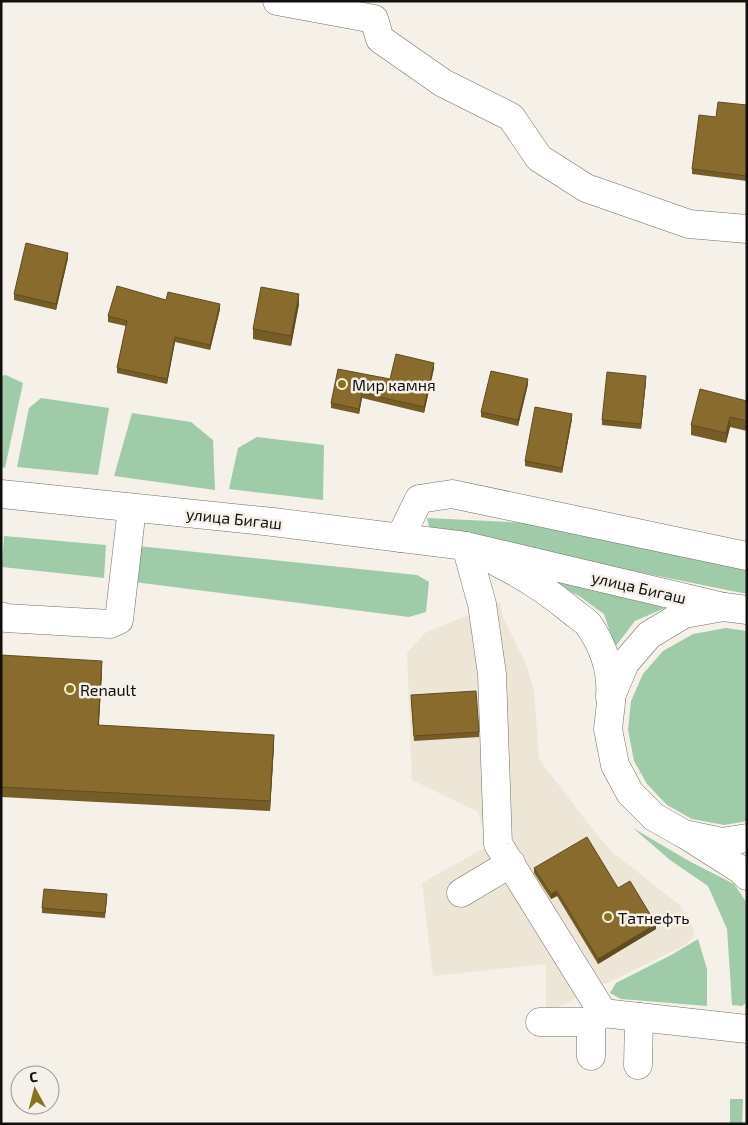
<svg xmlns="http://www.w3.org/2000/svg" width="748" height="1125" font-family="'Exo 2',sans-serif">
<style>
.built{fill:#ede5d6}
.green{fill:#a0cba8}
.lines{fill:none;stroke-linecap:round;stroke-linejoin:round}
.minor-casing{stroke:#736f68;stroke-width:29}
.major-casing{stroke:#736f68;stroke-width:29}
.minor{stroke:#fff;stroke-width:28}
.major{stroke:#fff;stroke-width:28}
.wall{fill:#765d27}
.shaded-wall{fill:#604c20}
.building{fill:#896c2d;stroke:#604c20}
.poi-dot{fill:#877416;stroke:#f5f1e9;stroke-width:2}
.labels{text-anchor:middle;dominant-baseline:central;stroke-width:5;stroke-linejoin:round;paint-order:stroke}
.poi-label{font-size:16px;fill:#12100e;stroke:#f5f1e9;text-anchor:start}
.street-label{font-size:16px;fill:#12100e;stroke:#f5f1e9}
</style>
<rect width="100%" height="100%" fill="#f5f1e9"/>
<polygon class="built" points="500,602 503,617 526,664 534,690 539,759 590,826 613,853 681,906 693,929 694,937 685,945 546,1013 546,964 433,976 422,883 488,846 478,812 412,780 407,653 425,633"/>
<g class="green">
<polygon points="6,375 23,383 5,468 1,467 1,376"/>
<polygon points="41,398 109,408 98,475 17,467 29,408"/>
<polygon points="132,413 191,422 213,440 215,490 114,476"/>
<polygon points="257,437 324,445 323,500 229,489 238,448"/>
<polygon points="427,518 548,524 747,569 747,594 430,530"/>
<polygon points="4,536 106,545 104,578 2,567"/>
<polygon points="138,546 417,575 429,582 426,612 409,617 134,582"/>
<polygon points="547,574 665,608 635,621 615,647 604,614 579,596 565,589"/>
<polygon points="726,628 747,631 747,821 724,825 692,819 667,805 647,784 634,761 628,730 631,701 643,674 663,651 693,634"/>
<polygon points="633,828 689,861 734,884 747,903 747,1002 742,1006 732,1005 727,929 708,886 670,860"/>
<polygon points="698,939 707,969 707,1006 621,999 610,993 616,983 673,954"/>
<polygon points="730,1099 743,1099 742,1124 730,1124"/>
</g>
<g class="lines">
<defs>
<g id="minor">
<polyline points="277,1 374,19 380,39 443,83 511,117 539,158 586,188 689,224 747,229"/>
<polyline points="400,538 419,499 452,494 747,556"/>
<polyline points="466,546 482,604 492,674 498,844 603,1013"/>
<polyline points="1,616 5,618 110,624 119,620 132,508"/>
<polyline points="686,835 741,870 747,876"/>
<polyline points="461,893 511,863"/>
<polyline points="540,1022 591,1022 603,1013 747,1029"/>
<polyline points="591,1056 591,1022"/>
<polyline points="638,1065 639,1017"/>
</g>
<g id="major">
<polyline points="1,494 273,522 466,546 724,607"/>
<path d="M498,563C525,576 550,593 573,612C578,616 584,620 588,624C603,645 612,671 610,697"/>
<polyline points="747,610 724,607 684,614 649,635 625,663 612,694 608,729 615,765 630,793 654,817 684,834 722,842 747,838"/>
</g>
</defs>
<use href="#minor" class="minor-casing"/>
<use href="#major" class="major-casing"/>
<use href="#minor" class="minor"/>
<use href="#major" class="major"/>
</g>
<g class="wall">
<polygon points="747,105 747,181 692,174 692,169 716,117"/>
<polygon points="68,258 56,310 14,300 14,294"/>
<polygon points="166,300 220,309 210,350 175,342 167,384 117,373 117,368 126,326 108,322 108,316"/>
<polygon points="299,304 291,346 253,339 253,329"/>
<polygon points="434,368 424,413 362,398 359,414 331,408 331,403 390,379"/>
<polygon points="646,381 641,429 602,425 602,420"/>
<polygon points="528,384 518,426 481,417 481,412"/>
<polygon points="747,401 747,431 730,427 726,443 691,435 691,425"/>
<polygon points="572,419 562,473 525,466 525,461"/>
<polygon points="1,655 102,671 99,725 274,745 270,811 1,797"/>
<polygon points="411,700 479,732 479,737 414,741"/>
<polygon points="534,868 618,888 656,929 598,964 557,896 551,899 534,873"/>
<polygon points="107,899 105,918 42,913 42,908"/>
</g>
<g class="shaded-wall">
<polygon points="68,253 68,258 56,310 56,304"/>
<polygon points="299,294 299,304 291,346 291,336"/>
<polygon points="220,304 220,309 210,350 210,345"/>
<polygon points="175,337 175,342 167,384 167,379"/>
<polygon points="434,363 434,368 424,413 424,407"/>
<polygon points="646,376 646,381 641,429 641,424"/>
<polygon points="528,379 528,384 518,426 518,420"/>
<polygon points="362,393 362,398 359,414 359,409"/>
<polygon points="572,414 572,419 562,473 562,468"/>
<polygon points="730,417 730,427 726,443 726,433"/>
<polygon points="102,661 102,671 98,735 98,725"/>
<polygon points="274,735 274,745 270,811 270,801"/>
<polygon points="557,891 557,896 551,899 551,894"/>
<polygon points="656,924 656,929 598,964 598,959"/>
</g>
<g class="building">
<polygon points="718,102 747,105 747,176 692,169 699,115 716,117"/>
<polygon points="26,243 68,253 56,304 14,294"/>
<polygon points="117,286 166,300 168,292 220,304 210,345 175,337 167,379 117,368 127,321 108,316"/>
<polygon points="261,287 299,294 291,336 253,329"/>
<polygon points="396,354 434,363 424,407 362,393 359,409 331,403 338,369 390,379"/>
<polygon points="491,371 528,379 518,420 481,412"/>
<polygon points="607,372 646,376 641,424 602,420"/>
<polygon points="700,389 747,401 747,421 730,417 726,433 691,425"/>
<polygon points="535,407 572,414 562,468 525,461"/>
<polygon points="1,655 102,661 98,725 274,735 270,801 1,787"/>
<polygon points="476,691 479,732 414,736 411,695"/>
<polygon points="587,837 618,888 630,881 656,924 598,959 557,891 551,894 534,868"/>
<polygon points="44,889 107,894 105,913 42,908"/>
</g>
<g class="poi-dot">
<circle cx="342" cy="384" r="5"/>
<circle cx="70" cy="689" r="5"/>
<circle cx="608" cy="917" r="5"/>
</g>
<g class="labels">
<g class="poi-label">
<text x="352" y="384">Мир камня</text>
<text x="80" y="689">Renault</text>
<text x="618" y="917">Татнефть</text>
</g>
<g class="street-label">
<text transform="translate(234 518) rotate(6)">улица Бигаш</text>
<text transform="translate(639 587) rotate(13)">улица Бигаш</text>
</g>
</g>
<rect width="748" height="1125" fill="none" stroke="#12100e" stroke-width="5"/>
<g transform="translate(35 1090) rotate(353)"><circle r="24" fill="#f5f1e9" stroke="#9a9791"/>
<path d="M0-4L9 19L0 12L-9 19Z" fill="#877416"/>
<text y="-8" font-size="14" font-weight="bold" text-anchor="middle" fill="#12100e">С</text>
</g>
</svg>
